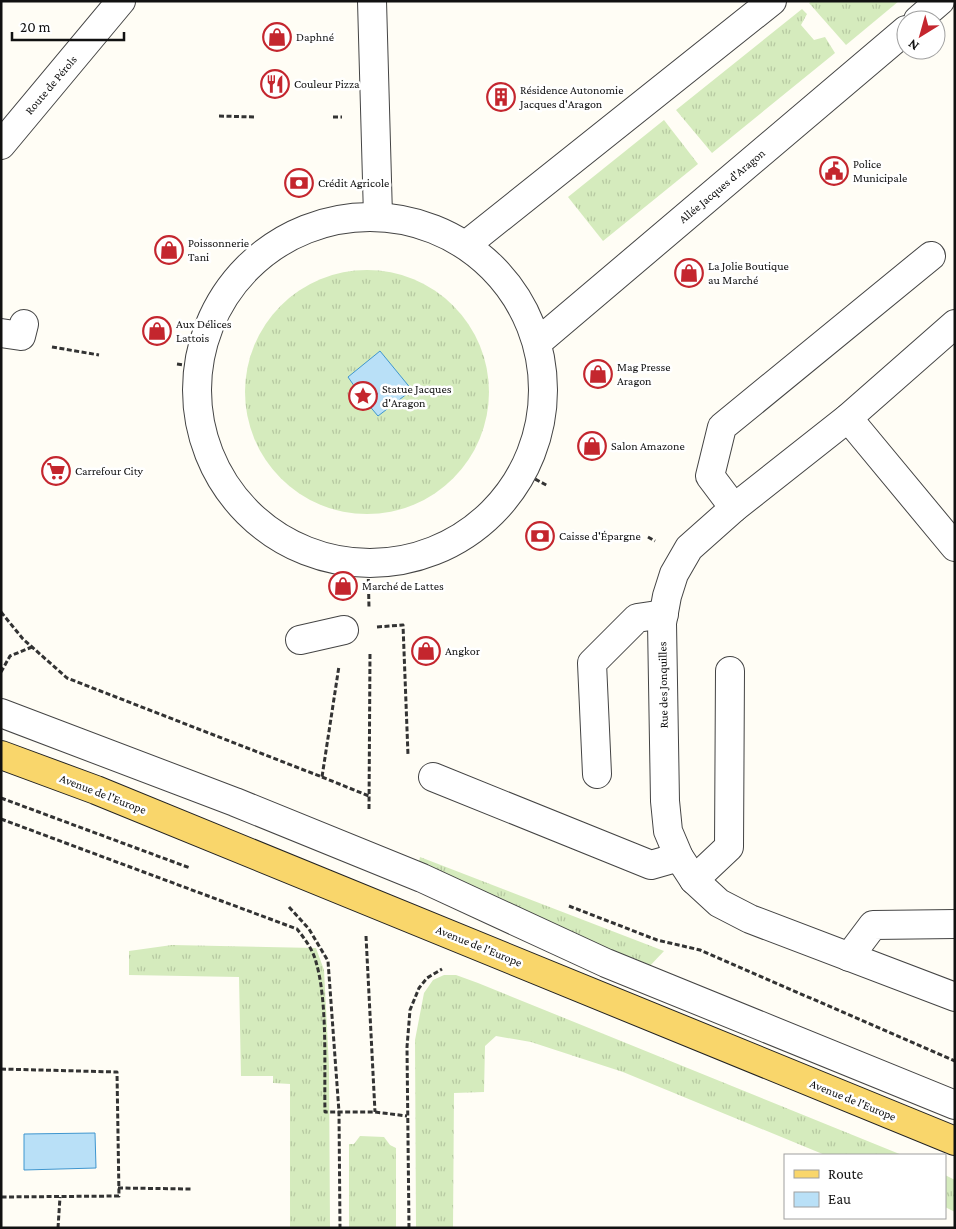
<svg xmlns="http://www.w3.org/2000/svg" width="956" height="1229" font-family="'Crimson Pro',serif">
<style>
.grass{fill:url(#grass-tufts)}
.water{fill:#b9e0f7;stroke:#3f96cf}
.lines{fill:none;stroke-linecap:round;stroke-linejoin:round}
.minor-casing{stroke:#444;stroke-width:30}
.major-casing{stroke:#222;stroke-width:30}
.path{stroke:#333;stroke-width:3;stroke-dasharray:5 2.5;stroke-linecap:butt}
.minor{stroke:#fff;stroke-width:28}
.major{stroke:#f9d66b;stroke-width:28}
.labels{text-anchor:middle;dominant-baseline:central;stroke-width:5;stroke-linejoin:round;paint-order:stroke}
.poi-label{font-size:12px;fill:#111;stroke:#fff;text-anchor:start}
.street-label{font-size:12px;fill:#111;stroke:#fff}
</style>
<defs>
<pattern id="grass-tufts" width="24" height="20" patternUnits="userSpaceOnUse" patternTransform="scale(1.25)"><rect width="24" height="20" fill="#d5ebbd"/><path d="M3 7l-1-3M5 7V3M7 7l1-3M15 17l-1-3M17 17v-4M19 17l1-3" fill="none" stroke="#b6c8a1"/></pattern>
</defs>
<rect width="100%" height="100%" fill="#fffdf5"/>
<g class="grass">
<polygon points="812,1 899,1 846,45 809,3"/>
<polygon points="802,9 807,14 801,25 814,40 825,37 835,53 712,153 676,110"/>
<polygon points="664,120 698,164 603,241 568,197"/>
<circle cx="367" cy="392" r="122"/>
<polygon points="420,857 664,951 647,969 417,870"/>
<polygon points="172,945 316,948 324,970 329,1066 330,1228 290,1228 290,1084 273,1083 273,1076 241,1076 239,977 129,975 129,951"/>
<polygon points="444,975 456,975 478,983 902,1155 825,1155 623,1072 531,1042 496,1036 485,1046 484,1092 454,1093 453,1228 416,1228 415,1040 424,993 433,980"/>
<polygon points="360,1136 384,1137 390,1145 396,1148 396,1228 349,1228 349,1144 354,1144"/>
<polygon points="945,1175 955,1180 955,1212 945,1207"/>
</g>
<g class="water">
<polygon points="380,351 412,390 378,416 367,403 378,394 367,382 357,390 348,377"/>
<polygon points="95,1133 96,1168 24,1170 24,1134"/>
</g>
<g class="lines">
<defs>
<g id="minor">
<polyline points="372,1 378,216"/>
<polyline points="918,20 940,1"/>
<polyline points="1,145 121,1"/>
<circle cx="370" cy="390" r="173"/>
<polyline points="466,245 772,1"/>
<polyline points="955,324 848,418 734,508 689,548 674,574 667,596 662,623 665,801 668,831 679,857 694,880 719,903 750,919 955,997"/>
<polyline points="1,333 21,336 24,324"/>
<polyline points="538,342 906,30"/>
<polyline points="848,418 955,547"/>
<polyline points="734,508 710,476 722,427 931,256"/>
<polyline points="300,640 344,630"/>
<polyline points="1,713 235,802 422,878 606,963 955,1105"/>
<polyline points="597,774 592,663 637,618 664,614"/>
<polyline points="433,777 651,865 679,857"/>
<polyline points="694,880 729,847 730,671"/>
<polyline points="849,957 873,925 955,924"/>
</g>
<polyline id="major" points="1,755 96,790 955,1141"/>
</defs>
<use href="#minor" class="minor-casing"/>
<use href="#major" class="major-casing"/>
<g class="path">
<polyline points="219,116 254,117"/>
<polyline points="333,117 342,117"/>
<polyline points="52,347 99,355"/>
<polyline points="177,364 198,367"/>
<polyline points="522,472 548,486"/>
<polyline points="648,537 655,541"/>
<polyline points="368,564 369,608"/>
<polyline points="1,612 23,639 67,678 322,777 339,666"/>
<polyline points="377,627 403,625 408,755"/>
<polyline points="1,672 10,656 32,647"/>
<polyline points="322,777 369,796"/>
<polyline points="1,798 190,868"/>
<polyline points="369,809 370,652"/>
<path d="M1,819L297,929C305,939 313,950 316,962C328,1002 324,1069 325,1112H375L407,1116"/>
<polyline points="569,906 657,940 700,950 955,1061"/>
<polyline points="289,907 309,929 328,961 339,1112 340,1228"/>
<polyline points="366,936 375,1112"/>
<polyline points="1,1069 117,1072 119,1196 1,1197"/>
<polyline points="118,1188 192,1189"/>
<polyline points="58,1228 60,1197"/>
<polyline points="409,1228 407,1047 410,1010 419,988 427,978 442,969"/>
</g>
<use href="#minor" class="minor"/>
<use href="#major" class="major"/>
</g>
<defs>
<symbol id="shop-ring" viewBox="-11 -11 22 22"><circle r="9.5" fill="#fff" stroke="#c4262e" stroke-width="1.5"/><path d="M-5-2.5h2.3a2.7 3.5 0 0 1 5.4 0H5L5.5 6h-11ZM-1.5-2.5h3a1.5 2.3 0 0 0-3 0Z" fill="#c4262e"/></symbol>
<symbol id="restaurant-ring" viewBox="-11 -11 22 22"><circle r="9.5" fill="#fff" stroke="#c4262e" stroke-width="1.5"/><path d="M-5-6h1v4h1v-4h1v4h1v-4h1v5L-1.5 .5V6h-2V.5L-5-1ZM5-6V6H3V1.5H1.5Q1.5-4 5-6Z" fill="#c4262e"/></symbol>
<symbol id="building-ring" viewBox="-11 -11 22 22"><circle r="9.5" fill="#fff" stroke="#c4262e" stroke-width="1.5"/><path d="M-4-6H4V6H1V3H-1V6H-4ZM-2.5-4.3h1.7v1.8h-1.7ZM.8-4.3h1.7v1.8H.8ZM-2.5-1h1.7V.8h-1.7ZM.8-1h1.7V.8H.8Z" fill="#c4262e"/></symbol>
<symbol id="civic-ring" viewBox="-11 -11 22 22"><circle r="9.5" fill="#fff" stroke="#c4262e" stroke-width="1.5"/><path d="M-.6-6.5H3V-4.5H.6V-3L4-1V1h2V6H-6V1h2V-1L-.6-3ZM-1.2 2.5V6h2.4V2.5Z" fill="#c4262e"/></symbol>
<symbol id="bank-ring" viewBox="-11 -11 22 22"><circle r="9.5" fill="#fff" stroke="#c4262e" stroke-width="1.5"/><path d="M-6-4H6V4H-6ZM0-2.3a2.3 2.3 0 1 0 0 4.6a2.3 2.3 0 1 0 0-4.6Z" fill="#c4262e"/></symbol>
<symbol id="sight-ring" viewBox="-11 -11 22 22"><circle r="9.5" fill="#fff" stroke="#c4262e" stroke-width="1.5"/><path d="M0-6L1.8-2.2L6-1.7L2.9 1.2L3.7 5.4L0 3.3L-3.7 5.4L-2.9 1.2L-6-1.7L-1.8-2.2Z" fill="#c4262e"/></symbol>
<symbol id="supermarket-ring" viewBox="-11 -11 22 22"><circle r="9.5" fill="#fff" stroke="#c4262e" stroke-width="1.5"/><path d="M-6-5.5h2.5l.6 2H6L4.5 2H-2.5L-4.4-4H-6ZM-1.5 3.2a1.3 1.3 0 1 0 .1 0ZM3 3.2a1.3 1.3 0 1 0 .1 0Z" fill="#c4262e"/></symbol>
</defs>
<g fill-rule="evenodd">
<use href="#shop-ring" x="261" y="21" width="32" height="32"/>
<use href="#restaurant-ring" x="259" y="68" width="32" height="32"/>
<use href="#building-ring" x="485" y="81" width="32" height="32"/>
<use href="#civic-ring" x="818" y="155" width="32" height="32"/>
<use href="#bank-ring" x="283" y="167" width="32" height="32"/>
<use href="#shop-ring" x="153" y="234" width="32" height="32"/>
<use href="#shop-ring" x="673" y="257" width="32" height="32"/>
<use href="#shop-ring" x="141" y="315" width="32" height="32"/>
<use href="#shop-ring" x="582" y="358" width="32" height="32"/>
<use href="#sight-ring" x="347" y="380" width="32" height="32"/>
<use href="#shop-ring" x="576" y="430" width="32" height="32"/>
<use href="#supermarket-ring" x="40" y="455" width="32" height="32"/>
<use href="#bank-ring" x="524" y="520" width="32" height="32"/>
<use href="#shop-ring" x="327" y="570" width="32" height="32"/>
<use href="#shop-ring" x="410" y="635" width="32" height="32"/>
</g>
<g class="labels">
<g class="poi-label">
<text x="296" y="37">Daphné</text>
<text x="294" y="84">Couleur Pizza</text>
<text x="520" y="90">Résidence Autonomie<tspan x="520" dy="14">Jacques d'Aragon</tspan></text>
<text x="853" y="164">Police<tspan x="853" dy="14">Municipale</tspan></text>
<text x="318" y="183">Crédit Agricole</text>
<text x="188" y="243">Poissonnerie<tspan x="188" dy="14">Tani</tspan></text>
<text x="708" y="266">La Jolie Boutique<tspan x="708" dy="14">au Marché</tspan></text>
<text x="176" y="324">Aux Délices<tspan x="176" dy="14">Lattois</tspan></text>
<text x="617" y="367">Mag Presse<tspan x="617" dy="14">Aragon</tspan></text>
<text x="382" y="389">Statue Jacques<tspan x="382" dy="14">d'Aragon</tspan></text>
<text x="611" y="446">Salon Amazone</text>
<text x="75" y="471">Carrefour City</text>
<text x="559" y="536">Caisse d'Épargne</text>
<text x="362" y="586">Marché de Lattes</text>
<text x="445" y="651">Angkor</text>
</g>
<g class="street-label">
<text transform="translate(51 85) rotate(-50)">Route de Pérols</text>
<text transform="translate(722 186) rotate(-40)">Allée Jacques d'Aragon</text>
<text transform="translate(663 685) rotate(-91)">Rue des Jonquilles</text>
<text transform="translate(103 794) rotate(21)">Avenue de l'Europe</text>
<text transform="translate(479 946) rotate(22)">Avenue de l'Europe</text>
<text transform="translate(853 1100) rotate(22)">Avenue de l'Europe</text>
</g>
</g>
<rect width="956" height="1229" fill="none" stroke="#111111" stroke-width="5"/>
<rect x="784" y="1154" width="162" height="65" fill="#ffffff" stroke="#a0a0a0"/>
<rect x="794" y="1170" width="25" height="8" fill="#f9d66b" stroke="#a0a0a0"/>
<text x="828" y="1179" font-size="15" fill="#111111">Route</text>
<rect x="794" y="1192" width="25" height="15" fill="#b9e0f7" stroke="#a0a0a0"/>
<text x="828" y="1204" font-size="15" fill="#111111">Eau</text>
<g transform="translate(921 35) rotate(217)"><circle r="24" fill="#ffffff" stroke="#a0a0a0"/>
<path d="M0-4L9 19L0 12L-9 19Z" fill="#c4262e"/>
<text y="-8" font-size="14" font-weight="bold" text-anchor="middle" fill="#111111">N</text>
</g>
<path d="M12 32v8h112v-8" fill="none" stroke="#111111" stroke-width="2.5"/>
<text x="20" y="32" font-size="15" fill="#111111" stroke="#ffffff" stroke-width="4" paint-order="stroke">20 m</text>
</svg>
